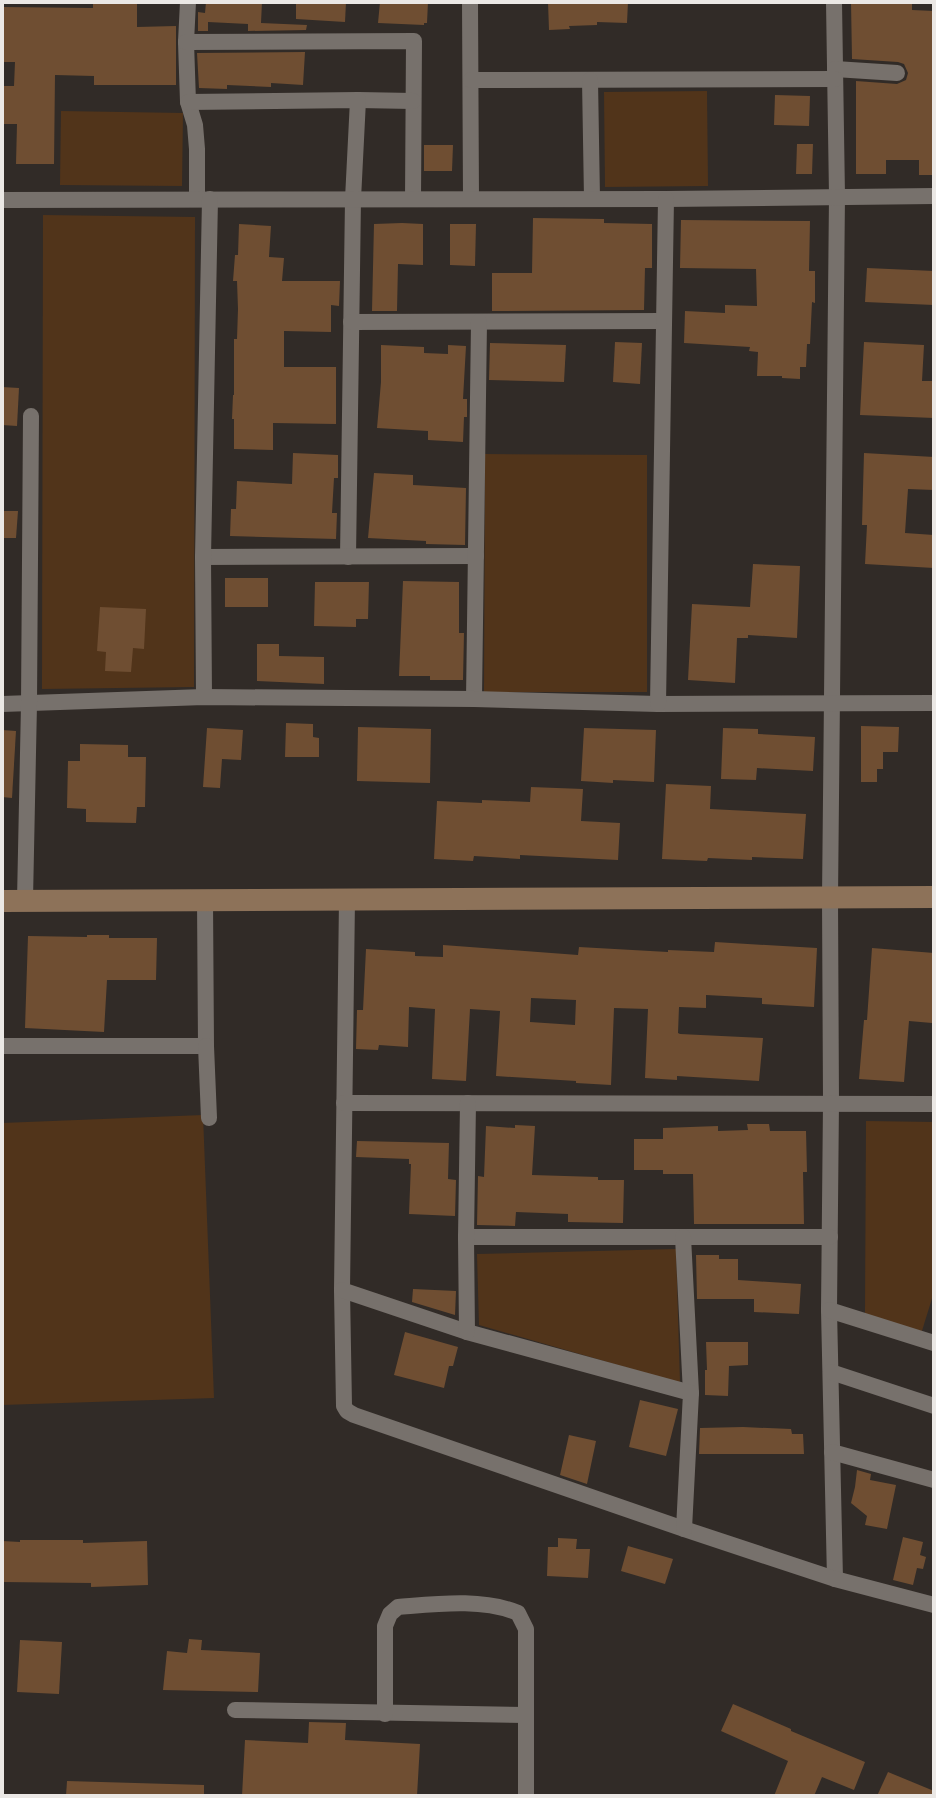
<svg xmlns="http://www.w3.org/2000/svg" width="936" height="1798" font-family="'Public Sans',sans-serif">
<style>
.green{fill:#51341a}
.building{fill:#6f4e32;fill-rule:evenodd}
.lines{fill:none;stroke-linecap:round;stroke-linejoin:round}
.street{stroke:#77716c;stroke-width:16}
.secondary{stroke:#8d7259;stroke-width:22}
</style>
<rect width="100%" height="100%" fill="#312b27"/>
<g class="green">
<polygon points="707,91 708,186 605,187 604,92"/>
<polygon points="61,111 183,113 182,186 60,185"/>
<polygon points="43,215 195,217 194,687 42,689"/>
<polygon points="485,454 647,455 647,692 484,692"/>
<polygon points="203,1115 214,1398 2,1405 2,1123"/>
<polygon points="866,1121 934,1122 934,1292 921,1334 865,1314"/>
<polygon points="676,1249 680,1383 479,1325 477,1254"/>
</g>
<g class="building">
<polygon points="93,2 137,2 137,27 176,26 176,85 94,85 94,76 55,75 54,164 16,164 17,124 2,124 2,86 14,86 15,62 2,62 2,7 93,8"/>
<polygon points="206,2 262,2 261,23 307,25 306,30 248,31 248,24 208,22 208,31 198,31 198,12 205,13"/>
<polygon points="296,2 346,2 345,22 296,19"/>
<polygon points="380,2 428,2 427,23 424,23 424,25 378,23"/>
<polygon points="548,2 628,2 627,23 597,22 597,25 569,26 570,29 549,30"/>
<polygon points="851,2 912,2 912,10 934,11 934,175 919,175 919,160 886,160 886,174 856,174 856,81 897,84 906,80 908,73 904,64 898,62 852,59"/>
<polygon points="305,52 303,85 271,83 271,87 227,85 227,89 199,88 197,53"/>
<polygon points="775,95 810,96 809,126 774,125"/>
<polygon points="797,144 813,144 812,174 796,174"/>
<polygon points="424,145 453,145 452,171 424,171"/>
<polygon points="533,218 604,219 604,223 652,224 652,268 645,268 644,310 492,311 492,273 532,273"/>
<polygon points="681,220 810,221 809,271 815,271 815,303 812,302 810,344 807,344 806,367 800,367 800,379 782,378 782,376 757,376 758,352 749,351 750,347 684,343 685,311 725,313 725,305 757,306 756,269 680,268"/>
<polygon points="402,223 423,224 423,265 398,264 397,311 372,311 374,224"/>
<polygon points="239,224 271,226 269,257 284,258 282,281 340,281 339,306 331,305 331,332 284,331 284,367 336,367 336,424 273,423 273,450 234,449 234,419 232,419 233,395 234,395 234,339 237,339 238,309 237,281 233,281 235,255 238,255"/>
<polygon points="450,224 476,224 475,266 450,265"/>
<polygon points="867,268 934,271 934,305 865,302"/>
<polygon points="615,342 642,343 640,384 613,382"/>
<polygon points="864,342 924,345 922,381 934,381 934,418 860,415"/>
<polygon points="490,343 566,345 564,382 489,380"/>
<polygon points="381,345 424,347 424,353 448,354 448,345 466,346 463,399 467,399 467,417 464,417 463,442 428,440 428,431 377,428 381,382"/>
<polygon points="2,387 19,388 17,426 2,425"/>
<polygon points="293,453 338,455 338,478 334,478 332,513 337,513 336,539 230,536 231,509 236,509 237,481 292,484"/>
<polygon points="864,453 934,457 934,490 908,489 905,533 934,535 934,568 865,564 867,525 862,525"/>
<polygon points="374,473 413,475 413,485 466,488 465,545 426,544 426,541 368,538"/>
<polygon points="2,511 18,511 16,538 2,538"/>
<polygon points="753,564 800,566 797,638 748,635 748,638 737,638 735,683 688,680 692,604 750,607"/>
<rect x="225" y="578" width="43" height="29"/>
<polygon points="403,581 459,582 459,633 464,633 463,680 430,680 430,676 399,676"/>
<polygon points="315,582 369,582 368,619 356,619 356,627 314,626"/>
<polygon points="100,607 146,609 144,649 133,648 131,672 105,671 106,652 97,651"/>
<polygon points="257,644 279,644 279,656 324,657 324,684 257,681"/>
<polygon points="286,723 313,724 313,737 319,738 319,757 285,757"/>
<polygon points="861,726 899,727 898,752 883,752 883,769 877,769 877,782 861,782"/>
<polygon points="358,727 431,729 430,783 357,781"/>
<polygon points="207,728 243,730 241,760 222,759 220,788 203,787"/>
<polygon points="584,728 656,730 654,782 613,780 613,783 581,781"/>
<polygon points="723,728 758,729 758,734 815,737 813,771 757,768 756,780 721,779"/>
<polygon points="2,730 16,731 12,798 2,797"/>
<polygon points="80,744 128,745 128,757 146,757 145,807 137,807 136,823 86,822 86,809 67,808 68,761 80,761"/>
<polygon points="666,784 711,786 710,809 806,814 803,859 752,857 752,860 708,858 707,861 662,859"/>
<polygon points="531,787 583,789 581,821 620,823 618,860 520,855 520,859 474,856 473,861 434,859 437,801 482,803 482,800 530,802"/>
<polygon points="87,935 109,935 109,938 157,938 156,980 107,980 104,1032 25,1028 28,936 87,937"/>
<path d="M715,942L817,948L814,1007L762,1004V998L706,995V1008L679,1007L678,1033L680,1034L763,1038L759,1081L677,1076V1080L645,1078L648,1009L614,1008L611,1085L576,1083V1081L496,1076L500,1011L470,1009L466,1081L432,1079L435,1009L409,1007L408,1047L379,1045L378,1050L356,1049L357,1010H363L366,949L415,952V956L443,957V945L578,955L579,947L668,952V950L714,952ZM531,998L576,1000L575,1025L530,1022Z"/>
<polygon points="872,948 934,953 932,1023 909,1021 904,1082 859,1079 864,1020 867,1020"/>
<polygon points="747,1124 769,1124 770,1131 806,1131 807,1172 803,1172 804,1224 694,1224 693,1174 663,1174 663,1170 634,1170 634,1139 663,1139 663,1128 718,1126 718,1131 748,1130"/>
<polygon points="515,1125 535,1126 532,1175 598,1177 598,1180 624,1180 623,1223 568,1222 568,1214 516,1212 515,1226 477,1225 478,1176 484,1177 486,1126 515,1128"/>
<polygon points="357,1141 449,1143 448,1179 456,1180 455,1216 409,1214 411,1164 409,1164 409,1159 356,1157"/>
<polygon points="696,1255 719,1255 719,1259 738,1259 738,1280 801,1284 799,1314 754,1312 754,1299 697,1299"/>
<polygon points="413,1289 456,1291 455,1315 412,1302"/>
<polygon points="405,1332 458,1347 453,1366 449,1366 444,1388 394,1375"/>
<polygon points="706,1342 748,1342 748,1365 729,1366 728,1396 705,1395 705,1370 707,1370"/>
<polygon points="640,1400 678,1409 666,1456 629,1447"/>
<polygon points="743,1427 791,1429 792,1434 803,1434 804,1454 699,1454 700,1428"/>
<polygon points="569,1435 596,1441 587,1484 560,1475"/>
<polygon points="857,1470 871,1474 870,1480 896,1485 887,1529 865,1525 867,1516 851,1503 855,1487"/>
<polygon points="903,1537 923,1542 920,1555 926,1557 923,1569 917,1568 913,1585 893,1580"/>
<polygon points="558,1538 577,1539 576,1549 590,1549 588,1578 547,1576 548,1547 558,1547"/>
<polygon points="20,1540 83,1540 83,1543 147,1541 148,1585 91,1587 91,1583 2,1582 2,1541 20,1542"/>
<polygon points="628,1546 673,1559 665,1584 621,1571"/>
<polygon points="189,1639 202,1640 201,1650 260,1653 258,1692 163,1690 167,1651 187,1653"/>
<polygon points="20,1640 62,1642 59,1694 17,1692"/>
<polygon points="733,1704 791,1729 791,1731 865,1762 854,1790 822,1777 814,1796 774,1796 788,1761 721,1731"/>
<polygon points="309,1722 346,1723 345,1740 420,1744 417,1796 242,1796 245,1740 308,1743"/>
<polygon points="888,1772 934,1791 934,1796 877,1796"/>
<polygon points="67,1781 204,1785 204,1796 66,1796"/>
</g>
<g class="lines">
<g class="street">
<polyline points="188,2 186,42 188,102 195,125 197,149 197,199"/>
<polyline points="470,2 471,199"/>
<polyline points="834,2 837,196 830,898 831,1102 829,1310 835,1579"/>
<polyline points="186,42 414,41 413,199"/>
<polyline points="835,69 897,73"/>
<polyline points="471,80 835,79"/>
<polyline points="590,80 592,199"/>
<polyline points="358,100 413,101"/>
<polyline points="188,102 358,100 353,199 348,557"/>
<polyline points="2,200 666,199 934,196"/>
<polyline points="351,322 664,321"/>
<polyline points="203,557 476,556"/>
<polyline points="204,697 203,557 210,199"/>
<polyline points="474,699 479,322"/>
<polyline points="2,704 204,697 474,699 658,704 934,703"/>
<polyline points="658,704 666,199"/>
<polyline points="347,899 342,1290 344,1406 347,1411 354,1415 684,1529 835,1579 934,1605"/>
<polyline points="25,900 29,704 31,416"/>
<polyline points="2,1046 206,1046 205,900"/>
<polyline points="206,1046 209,1118"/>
<polyline points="344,1103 934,1104"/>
<polyline points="466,1237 830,1237"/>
<polyline points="683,1237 691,1393"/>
<polyline points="342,1290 467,1332 691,1393 684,1529"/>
<polyline points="829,1310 934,1343"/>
<polyline points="467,1332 466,1237 468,1103"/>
<polyline points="831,1372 934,1406"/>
<polyline points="832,1452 934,1480"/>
<polyline points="235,1710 526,1715"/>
<path d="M385,1714V1626L390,1614L398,1607C436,1604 482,1598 518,1613L526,1629V1796"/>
</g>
<polyline class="secondary" points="2,901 934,897"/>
</g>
<rect width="936" height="1798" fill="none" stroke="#ebe8e5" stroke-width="8"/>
</svg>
